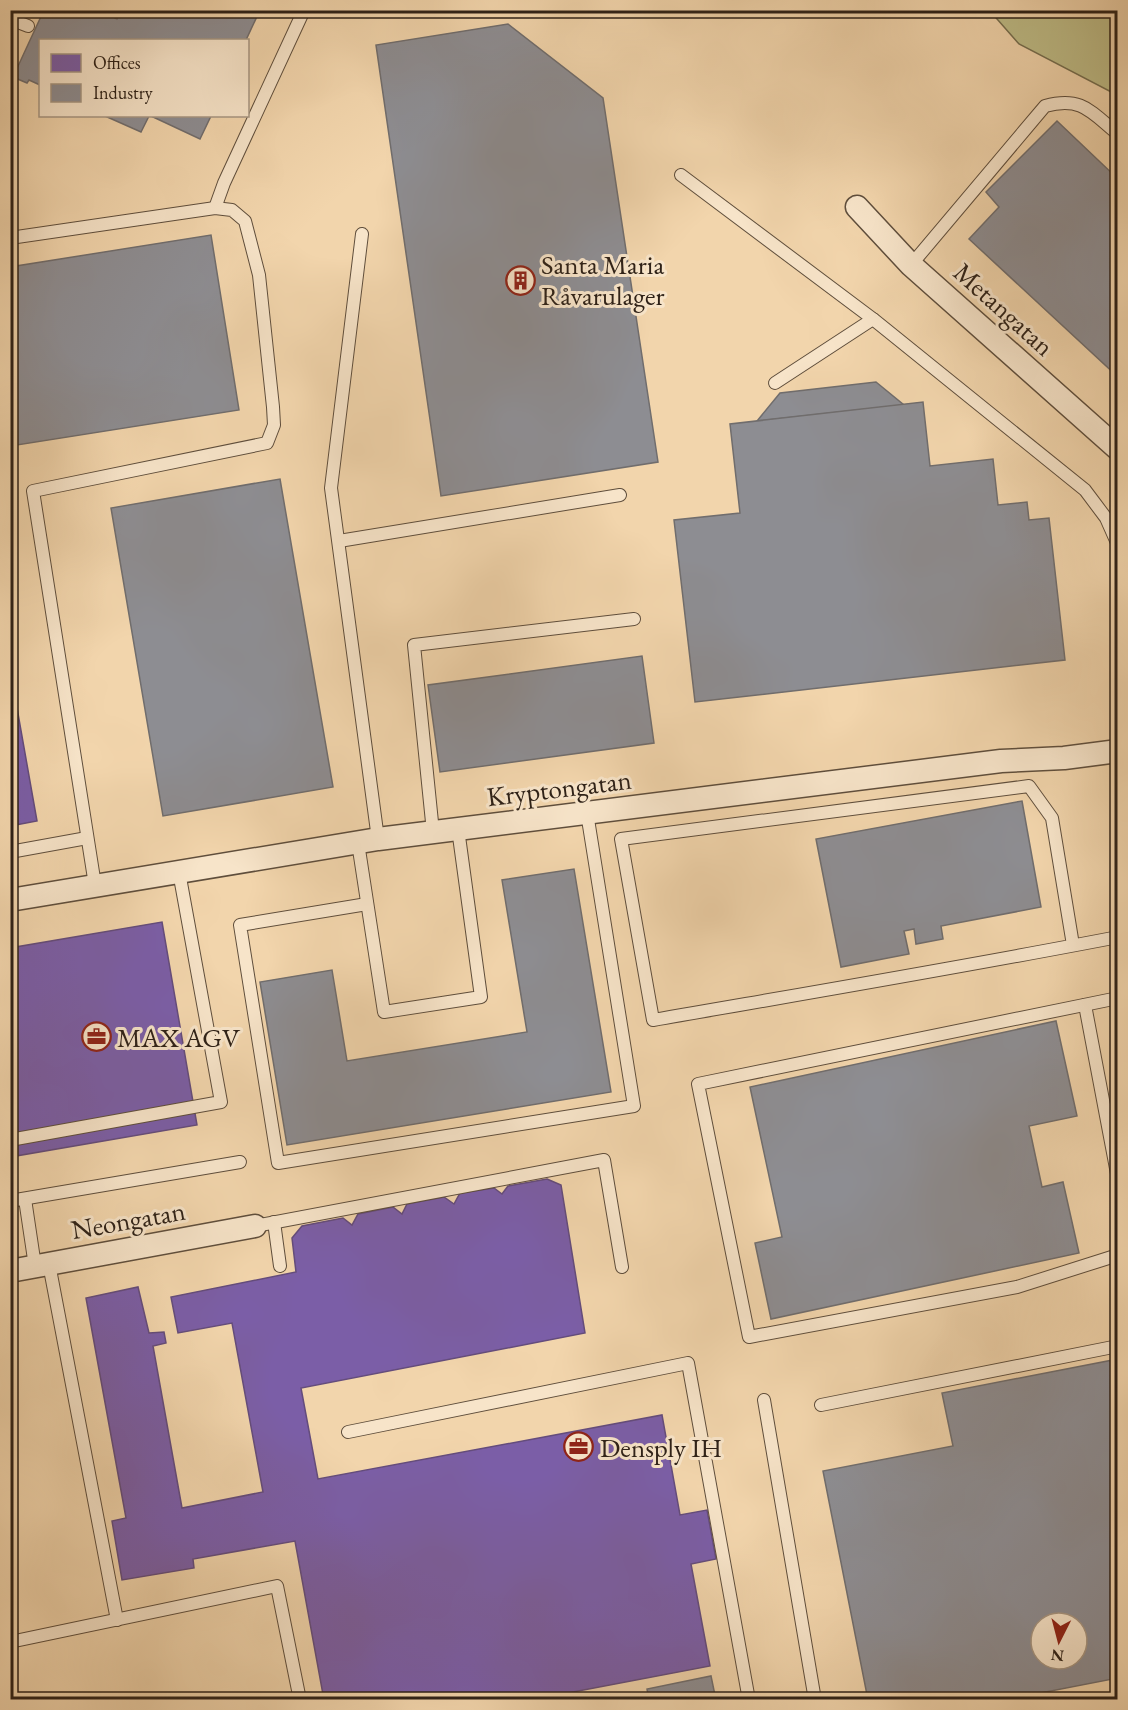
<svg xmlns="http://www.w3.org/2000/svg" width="1128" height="1710" font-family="'EB Garamond',serif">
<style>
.green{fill:#bebc87;stroke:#766e4f;stroke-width:1.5}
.offices{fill:#7b5ea7;stroke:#644c7c;stroke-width:1.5}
.industry{fill:#8d8d92;stroke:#706d6d;stroke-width:1.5;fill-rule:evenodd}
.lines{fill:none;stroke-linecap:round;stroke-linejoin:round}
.service-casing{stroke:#5f4e3c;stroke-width:14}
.minor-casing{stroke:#5f4e3c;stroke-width:25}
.service{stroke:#f7e4c9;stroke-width:12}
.minor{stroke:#f7e4c9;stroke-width:22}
.labels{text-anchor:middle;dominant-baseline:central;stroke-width:6;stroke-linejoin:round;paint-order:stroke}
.poi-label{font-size:27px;fill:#2e2117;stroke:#f7e4c9;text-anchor:start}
.street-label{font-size:27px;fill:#2e2117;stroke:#f7e4c9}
</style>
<rect width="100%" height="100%" fill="#f2d5ac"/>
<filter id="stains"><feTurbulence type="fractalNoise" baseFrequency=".00333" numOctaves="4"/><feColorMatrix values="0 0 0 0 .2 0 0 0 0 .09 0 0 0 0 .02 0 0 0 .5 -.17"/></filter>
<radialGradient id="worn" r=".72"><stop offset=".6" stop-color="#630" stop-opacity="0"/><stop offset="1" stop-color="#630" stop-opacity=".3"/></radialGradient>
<polygon class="green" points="990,11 1117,11 1117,95 1019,44"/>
<g class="offices">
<polygon points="14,691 37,821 10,826 10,692"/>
<polygon points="162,922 197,1125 10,1157 10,948"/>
<polygon points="547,1179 561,1185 585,1333 301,1388 318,1479 662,1415 680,1515 707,1510 716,1559 691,1564 710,1666 531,1700 324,1700 295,1541 193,1559 194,1568 122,1580 112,1521 126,1518 86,1298 138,1287 149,1333 164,1332 166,1343 153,1346 182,1508 263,1492 232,1323 178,1333 171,1297 296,1272 292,1238 302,1226 343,1218 352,1225 358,1214 393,1207 402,1214 407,1204 444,1197 454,1204 460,1193 494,1188 502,1194 508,1186"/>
</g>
<g class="industry">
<polygon points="44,10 98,10 117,19 122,10 260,10 246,40 40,40 40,85 29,80 27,83 13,77"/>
<polygon points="508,24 603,98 658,462 441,496 376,45"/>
<polygon points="105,116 149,116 141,132"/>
<polygon points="151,116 211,116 200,139"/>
<polygon points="1057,121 1118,179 1118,377 969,239 999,207 986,192"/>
<polygon points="211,235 239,410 17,445 10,405 10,267"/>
<polygon points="876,382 904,405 757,421 780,393"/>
<polygon points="923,402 930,466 993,459 998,505 1027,502 1029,520 1049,518 1065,660 695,702 674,520 740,513 730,424"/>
<polygon points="10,405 16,437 10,437"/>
<polygon points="280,479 333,787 163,816 111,508"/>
<polygon points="642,656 654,743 440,772 428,685"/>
<polygon points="1022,801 1041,907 941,926 943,939 916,944 914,929 904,931 909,954 841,967 816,839"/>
<polygon points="574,869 611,1092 287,1145 260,982 332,970 347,1061 527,1032 502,880"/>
<polygon points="1056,1021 1077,1116 1029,1126 1042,1187 1063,1182 1079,1253 771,1319 755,1243 782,1237 750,1087"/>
<path d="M1118,1359V1678L1005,1700H868L823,1471L953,1446L942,1393ZM1041,1623H1077V1659H1041Z"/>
<polygon points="711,1676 716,1700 649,1700 647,1689"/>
</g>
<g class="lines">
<defs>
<g id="service">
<polyline points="10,19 28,26"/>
<polyline points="681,175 873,319 1085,490 1106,518 1118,545"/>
<polyline points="215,208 224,183 304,10"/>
<polyline points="362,234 331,488 378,839"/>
<polyline points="10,238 215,208 232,210 245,221 259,275 273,407 274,425 267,443 33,491 95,885"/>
<path d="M911,265L1045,106C1082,96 1091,112 1118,134"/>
<polyline points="775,383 873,319"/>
<polyline points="339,541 620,495"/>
<polyline points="433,832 414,645 634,619"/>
<polyline points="358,843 384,1012 481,997 458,829"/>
<polyline points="10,852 87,838"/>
<polyline points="367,904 240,925 278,1163 634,1106 587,813"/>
<path d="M1073,945L1052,818L1029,786L621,839L653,1020C808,993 963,967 1118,937"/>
<polyline points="1118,998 698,1084 749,1337 1017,1287 1118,1255"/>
<polyline points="1085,1005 1118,1179"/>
<polyline points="10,1140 221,1102 179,872"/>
<polyline points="25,1199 35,1266"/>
<polyline points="10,1201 240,1162"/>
<polyline points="274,1222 280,1266"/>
<polyline points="255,1226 604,1160 622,1267"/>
<polyline points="49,1264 117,1620"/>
<polyline points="764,1400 815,1700"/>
<polyline points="821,1405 1118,1346"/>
<polyline points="348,1432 688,1363 749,1700"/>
<polyline points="10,1642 277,1586 300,1700"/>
</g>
<g id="minor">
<polyline points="857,207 911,265 1118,449"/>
<polyline points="10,900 378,839 1001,761 1064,758 1118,751"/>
<polyline points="10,1271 255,1226"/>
</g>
</defs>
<use href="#service" class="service-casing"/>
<use href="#minor" class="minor-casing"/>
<use href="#service" class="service"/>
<use href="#minor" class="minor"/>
</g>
<defs>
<symbol id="building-ring" viewBox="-11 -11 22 22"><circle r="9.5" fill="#f7e4c9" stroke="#8f2418" stroke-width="1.5"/><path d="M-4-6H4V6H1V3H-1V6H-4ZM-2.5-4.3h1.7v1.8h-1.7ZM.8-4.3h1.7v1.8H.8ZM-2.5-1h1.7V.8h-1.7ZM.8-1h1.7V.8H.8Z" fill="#8f2418"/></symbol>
<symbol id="office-ring" viewBox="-11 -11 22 22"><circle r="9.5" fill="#f7e4c9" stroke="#8f2418" stroke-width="1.5"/><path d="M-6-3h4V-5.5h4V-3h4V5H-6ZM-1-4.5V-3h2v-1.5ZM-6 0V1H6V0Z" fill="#8f2418"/></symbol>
</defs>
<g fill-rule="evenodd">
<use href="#building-ring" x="504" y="264" width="33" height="33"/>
<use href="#office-ring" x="80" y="1020" width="33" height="33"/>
<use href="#office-ring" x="562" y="1430" width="33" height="33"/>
</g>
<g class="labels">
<g class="poi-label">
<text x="541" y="264">Santa Maria<tspan x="541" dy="31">Råvarulager</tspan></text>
<text x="117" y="1037">MAX AGV</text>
<text x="600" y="1447">Densply IH</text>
</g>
<g class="street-label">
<text transform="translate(1004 309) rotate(42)">Metangatan</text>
<text transform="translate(559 788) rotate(-7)">Kryptongatan</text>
<text transform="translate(128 1220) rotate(-10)">Neongatan</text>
</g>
</g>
<rect width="1128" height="1710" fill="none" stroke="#f2d5ac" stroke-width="36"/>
<rect x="12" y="12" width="1104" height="1686" fill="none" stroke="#2e2117" stroke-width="3"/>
<rect x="18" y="18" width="1092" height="1674" fill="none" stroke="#2e2117" stroke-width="1.5"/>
<rect x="39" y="39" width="210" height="78" fill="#f7e4c9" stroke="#a79682" stroke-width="1.5"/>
<rect x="51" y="54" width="30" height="18" fill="#7b5ea7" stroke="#a79682" stroke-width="1.5"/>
<text x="93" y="69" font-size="18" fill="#2e2117">Offices</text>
<rect x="51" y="84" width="30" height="18" fill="#8d8d92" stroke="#a79682" stroke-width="1.5"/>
<text x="93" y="99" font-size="18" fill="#2e2117">Industry</text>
<g transform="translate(1059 1641) rotate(186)"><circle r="28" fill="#f7e4c9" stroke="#a79682" stroke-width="1.5"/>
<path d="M0-4.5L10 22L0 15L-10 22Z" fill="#8f2418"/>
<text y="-9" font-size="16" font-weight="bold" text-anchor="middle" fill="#2e2117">N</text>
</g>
<rect width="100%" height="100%" filter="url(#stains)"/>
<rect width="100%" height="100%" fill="url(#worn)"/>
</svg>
